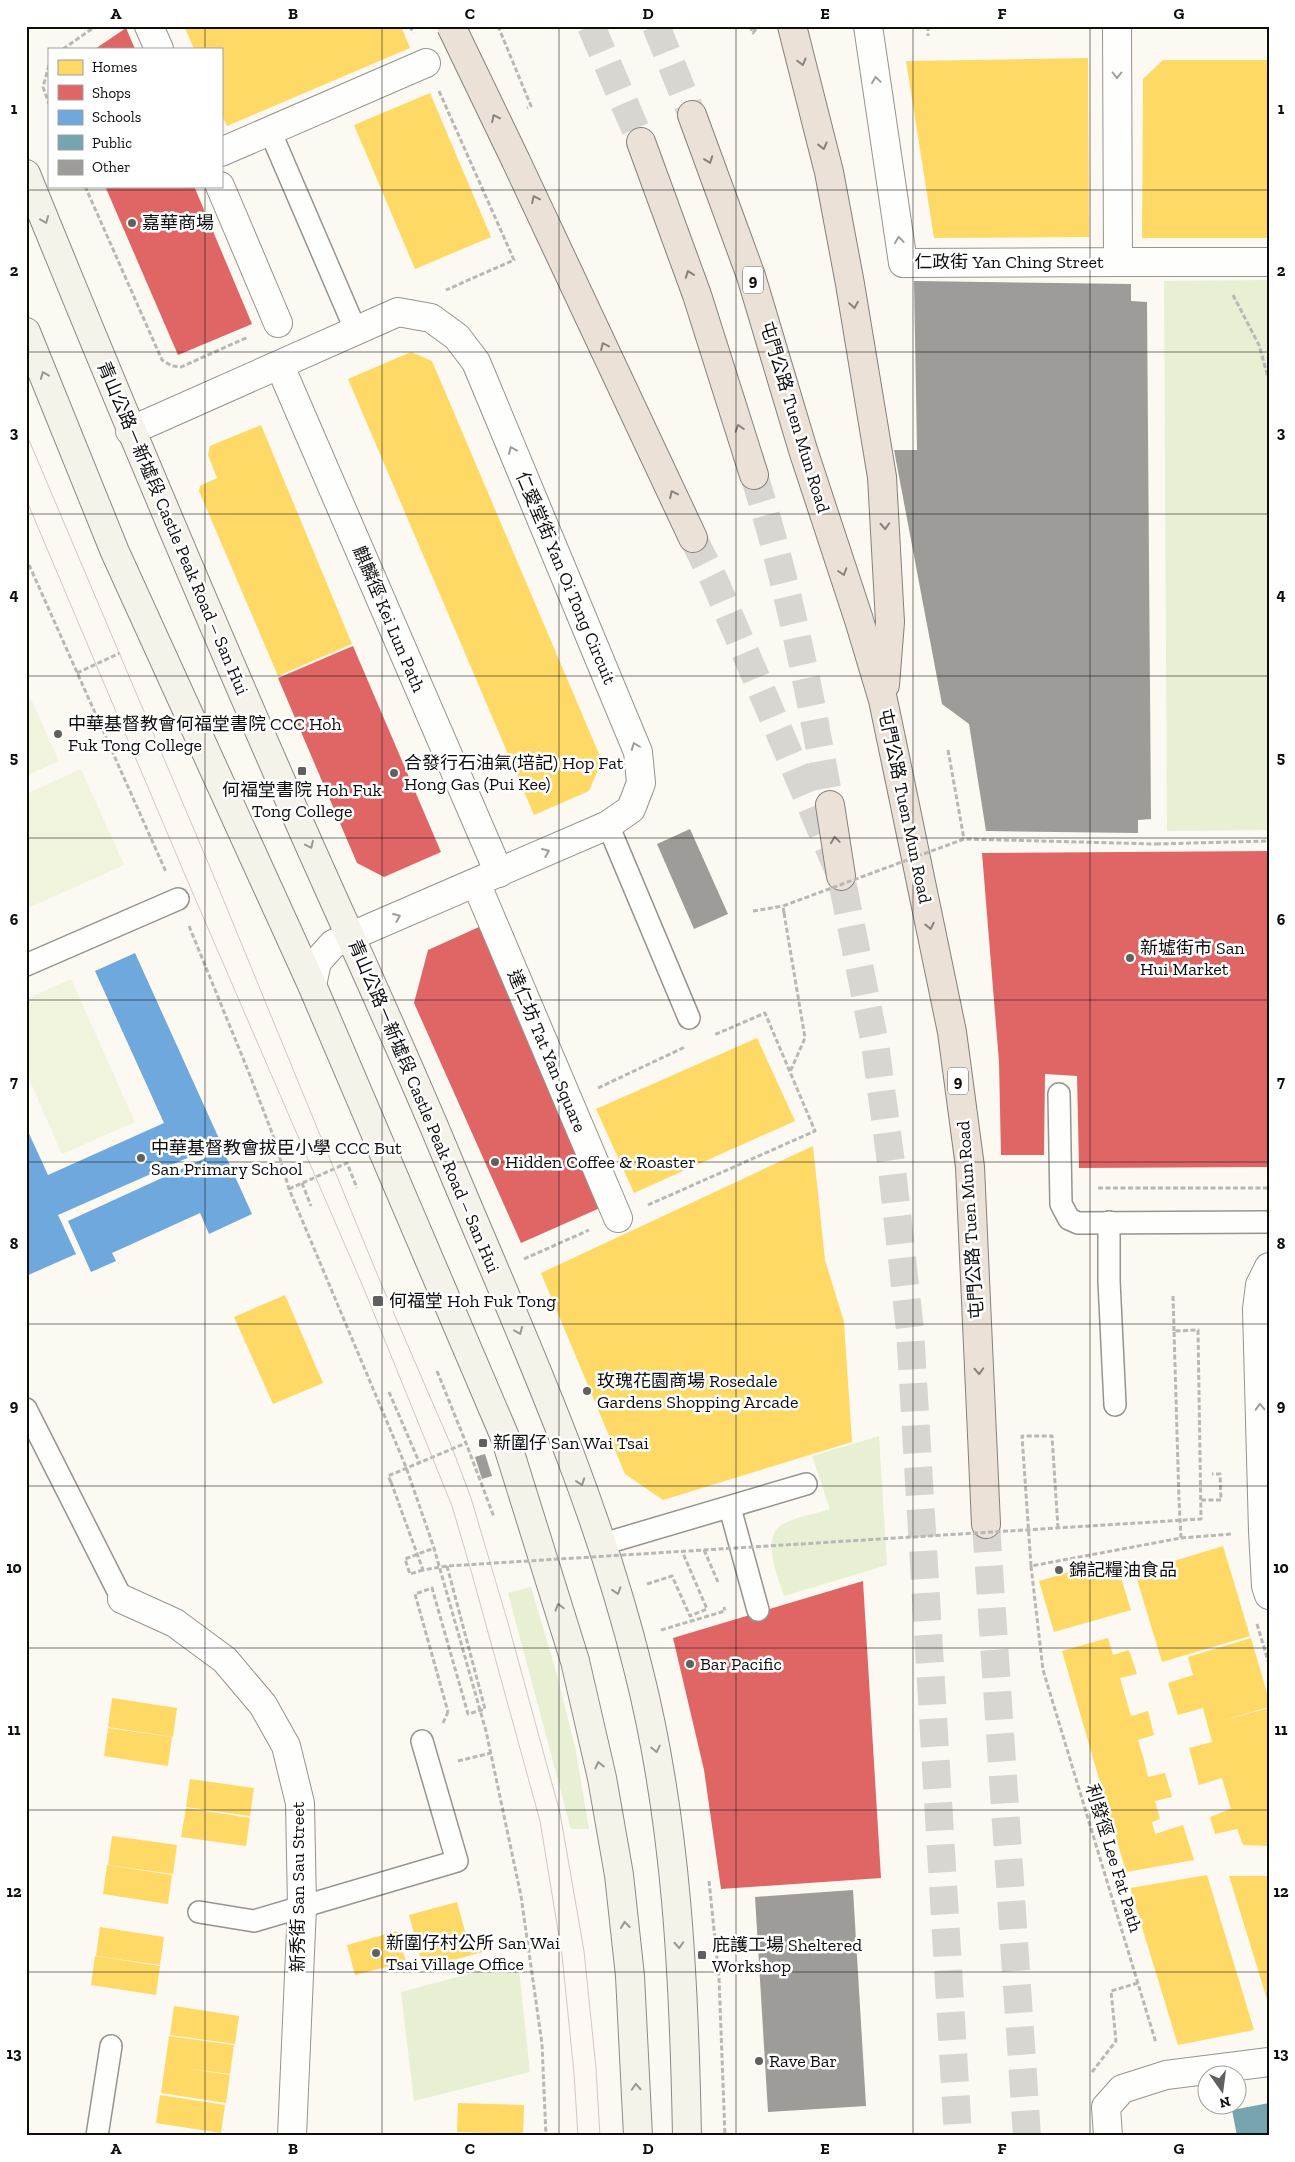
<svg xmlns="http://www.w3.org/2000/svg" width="1295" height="2162" font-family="'Zilla Slab','Noto Sans TC',serif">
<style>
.green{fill:#e7f0d2}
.pitch{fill:#f1f4dc}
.homes{fill:#ffd966}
.shops{fill:#e06666}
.schools{fill:#6fa8dc}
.public{fill:#76a5af}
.building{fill:#9e9c98}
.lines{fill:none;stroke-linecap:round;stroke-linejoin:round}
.trunk-tunnel{stroke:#d7d6d0;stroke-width:28;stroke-dasharray:28 14;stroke-linecap:butt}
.service-casing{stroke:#959491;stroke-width:24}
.pedestrian-casing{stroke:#959491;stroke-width:30}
.minor-casing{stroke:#959491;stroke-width:30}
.secondary-casing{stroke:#8b8a87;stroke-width:30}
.trunk-casing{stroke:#82817e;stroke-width:30}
.path{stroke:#b8b8b6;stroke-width:3;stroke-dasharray:5 2.5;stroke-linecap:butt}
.service{stroke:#fefefd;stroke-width:21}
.pedestrian{stroke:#fefefd;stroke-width:28}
.minor{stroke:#fefefd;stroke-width:28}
.secondary{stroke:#f5f2ea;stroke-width:28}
.trunk{stroke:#ebe1d6;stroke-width:28}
.tram{stroke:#d7c5c7;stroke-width:1}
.trunk-bridge-casing{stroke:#82817e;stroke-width:30;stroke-linecap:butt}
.path-bridge{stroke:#b8b8b6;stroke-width:3;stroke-dasharray:5 2.5;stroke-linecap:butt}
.trunk-bridge{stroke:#ebe1d6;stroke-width:28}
.oneway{stroke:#88827c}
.oneway2{stroke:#9e9e9d}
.oneway3{stroke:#999792}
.grid{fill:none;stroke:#0e0e0e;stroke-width:1;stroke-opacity:0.55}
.poi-dot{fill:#61605e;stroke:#fff;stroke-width:2}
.labels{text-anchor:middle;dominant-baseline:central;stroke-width:5;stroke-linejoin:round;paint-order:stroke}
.shield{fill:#fff;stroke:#565656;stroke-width:1}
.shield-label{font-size:16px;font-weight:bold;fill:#0e0e0e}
.poi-label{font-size:18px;fill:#0e0e0e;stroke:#fff;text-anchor:start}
.street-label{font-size:18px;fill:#0e0e0e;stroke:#fff}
.neatline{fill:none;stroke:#0e0e0e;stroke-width:2}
.grid-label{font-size:16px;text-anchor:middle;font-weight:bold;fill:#0e0e0e}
</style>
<rect width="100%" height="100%" fill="#fbf9f2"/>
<g class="green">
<polygon points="1269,280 1269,830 1167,831 1164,281"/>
<path d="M879,1436L887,1565L784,1596C778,1577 759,1534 785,1523C799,1516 816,1514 830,1509L812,1456Z"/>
<polygon points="531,1587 557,1675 576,1751 589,1829 571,1829 508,1593"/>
<polygon points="518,1961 530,2072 414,2101 401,1992"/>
</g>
<g class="pitch">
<polygon points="31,699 59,761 26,776 26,701"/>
<polygon points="81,769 124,865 26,909 26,794"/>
<polygon points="71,979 135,1122 62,1154 26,1072 26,999"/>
</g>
<g class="homes">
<polygon points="184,26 401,26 410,48 227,126 221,114 221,49 194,49"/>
<polygon points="1088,58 1089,237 934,238 906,61"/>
<polygon points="1163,60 1269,60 1269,238 1142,238 1143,79"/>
<polygon points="430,93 491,237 415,269 354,125"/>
<polygon points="411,352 432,361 602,761 589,791 534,815 348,379"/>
<polygon points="261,425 352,644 278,676 199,491 200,486 217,478 208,455 210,446"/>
<polygon points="346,649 366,696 343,706 339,696 315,706 320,717 299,725 279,678 300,670 307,688 331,678 323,659"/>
<polygon points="368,701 388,747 365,757 361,747 337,758 342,767 321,776 301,730 321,721 329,740 353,729 345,711"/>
<polygon points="411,804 421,827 402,835 405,842 423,834 432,855 387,875 374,846 354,854 345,833 365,823 369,832 392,822 389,813"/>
<polygon points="469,951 483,984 488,982 500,1009 496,1012 509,1042 485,1053 476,1034 442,1049 433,1028 453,1019 450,1012 429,1021 419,999 454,983 444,962"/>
<polygon points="757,1038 795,1121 634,1193 596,1109"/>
<polygon points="513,1083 526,1112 544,1104 554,1125 536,1133 549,1162 566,1154 576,1176 558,1183 571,1211 544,1223 531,1195 513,1203 503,1182 522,1173 509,1145 491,1153 481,1132 500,1124 487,1094"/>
<polygon points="813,1146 825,1260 844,1322 852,1442 663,1500 625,1474 541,1273"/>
<polygon points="285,1295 323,1383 273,1404 234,1317"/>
<polygon points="1223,1546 1250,1636 1162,1662 1135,1573"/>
<polygon points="1115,1559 1131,1610 1054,1632 1039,1581"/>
<polygon points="1108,1638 1113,1655 1129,1650 1137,1674 1120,1678 1126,1699 1131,1716 1148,1711 1154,1735 1138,1740 1144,1760 1148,1777 1165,1773 1172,1797 1155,1801 1160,1819 1152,1822 1155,1834 1183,1825 1194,1860 1126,1872 1062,1651"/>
<polygon points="1251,1638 1269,1700 1269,1707 1220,1721 1269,1708 1269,1846 1243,1845 1237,1829 1215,1834 1210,1817 1231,1809 1222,1778 1199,1785 1189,1748 1212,1742 1203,1708 1178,1715 1168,1683 1193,1675 1188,1657"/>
<polygon points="810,1696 813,1725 845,1722 847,1750 815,1753 816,1765 849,1762 852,1790 819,1793 822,1821 797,1824 794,1795 782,1797 785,1824 760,1827 757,1800 724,1803 721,1775 754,1771 753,1760 720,1763 717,1735 750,1732 748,1702 773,1699 776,1729 787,1728 785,1699"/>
<polygon points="112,1698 177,1708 173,1737 108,1727"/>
<polygon points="108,1728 172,1737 168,1766 104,1756"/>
<polygon points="190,1779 254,1788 250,1816 186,1807"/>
<polygon points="186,1808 250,1818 246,1846 181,1837"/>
<polygon points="112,1836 177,1845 173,1874 108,1865"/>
<polygon points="107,1865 172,1875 168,1904 103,1894"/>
<polygon points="1207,1875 1254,2030 1178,2045 1130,1888"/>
<polygon points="1229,1876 1269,1876 1269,2006 1255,1960"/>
<polygon points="457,1902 469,1946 480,1942 483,1952 423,1968 409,1915"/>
<polygon points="100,1927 164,1937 160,1965 96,1956"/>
<polygon points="397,1931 406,1962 355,1975 347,1945"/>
<polygon points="95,1956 160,1966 156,1995 91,1985"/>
<polygon points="174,2006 239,2016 235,2044 170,2035"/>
<polygon points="169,2036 234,2045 230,2074 184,2068 230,2075 226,2103 161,2093"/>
<polygon points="160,2095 225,2105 221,2133 156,2123"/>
<polygon points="458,2103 524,2105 523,2134 457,2132"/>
<polygon points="457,2133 495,2134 495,2136 457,2136"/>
</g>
<g class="shops">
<polygon points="126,28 135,49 95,49"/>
<polygon points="105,186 194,186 252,324 178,355"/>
<polygon points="353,646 441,852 384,877 357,863 278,678"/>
<polygon points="1269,851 1269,1167 1079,1168 1077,1076 1045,1074 1044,1155 1001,1155 999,1062 982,853"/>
<polygon points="479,927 600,1208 521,1243 414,1003 428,950"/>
<polygon points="863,1581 881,1878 721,1889 704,1770 673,1638"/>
</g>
<g class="schools">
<polygon points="135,953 221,1143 58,1215 76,1254 26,1276 26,1127 48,1175 164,1123 95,971"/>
<polygon points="223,1150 252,1214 209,1234 200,1213 112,1253 116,1261 91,1272 68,1221"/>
</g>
<polygon class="public" points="1269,2103 1269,2136 1237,2136 1232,2110"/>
<g class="building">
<polygon points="914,281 1131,284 1131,301 1147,302 1151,819 1138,820 1138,833 986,831 969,724 942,704 894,450 917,450"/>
<polygon points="690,829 728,914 694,929 657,844"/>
<polygon points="485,1454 492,1476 482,1479 475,1457"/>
<polygon points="853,1890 866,2106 768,2112 755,1897"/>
</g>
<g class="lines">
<g class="trunk-tunnel">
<polyline points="591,26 641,142"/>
<polyline points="656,26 692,115"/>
<path d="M754,475C788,583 810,693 830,805"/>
<polyline points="693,538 715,582 841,876 875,1044 892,1170 910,1330 958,2136"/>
<polyline points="986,1524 1027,2136"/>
</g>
<defs>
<g id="service">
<polyline points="270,131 356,331"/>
<polyline points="608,825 689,1018"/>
<polyline points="26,965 178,899"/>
<polyline points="1059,1094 1061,1204 1069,1219 1078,1223 1269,1222"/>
<polyline points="1109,1222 1109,1281 1115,1405"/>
<polyline points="26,1409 122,1599"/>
<polyline points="730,1508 758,1610"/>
<polyline points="603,1544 806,1484"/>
<polyline points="199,1912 254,1921 457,1861 422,1741"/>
<polyline points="97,2136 111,2046"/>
</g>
<g id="pedestrian">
<polyline points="149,26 159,49"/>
<polyline points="221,152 426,63"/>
<polyline points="220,186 278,323"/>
<polyline points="1118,262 1269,262"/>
<polyline points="280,366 499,873"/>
<polyline points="476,883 618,1218"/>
</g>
<g id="minor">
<polyline points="868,26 903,263 1118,262 1117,26"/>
<polyline points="130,431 398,312 431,318 457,337 476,362 638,752 641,783 631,809 608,825 333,944 317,962 312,985"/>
<polyline points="1269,1267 1260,1285 1257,1309 1263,1531 1266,1586 1269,1595"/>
<polyline points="122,1599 175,1623 225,1660 263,1705 286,1746 300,1803 302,1907 292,2136"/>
<polyline points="1108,2136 1106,2107 1122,2089 1166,2075 1269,2062"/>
</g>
<g id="secondary">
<path d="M26,174C109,378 194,582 282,783C338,912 398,1038 451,1167C520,1332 595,1494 638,1668C677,1821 684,1979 687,2136"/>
<polyline points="26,332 115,552 312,985 505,1437 575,1661 602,1778 619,1875 630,1976 638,2136"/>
</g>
<g id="trunk">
<polyline points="792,26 829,172 850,284 882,477 890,622 885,685"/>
<polyline points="692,115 751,276 803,450 859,620 883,700 901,786 952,1032 970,1167 986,1524"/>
<polyline points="641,142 697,295 754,475"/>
<polyline points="516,161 693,538"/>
<polyline points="830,805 841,876"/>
</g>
</defs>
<use href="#service" class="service-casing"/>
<use href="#pedestrian" class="pedestrian-casing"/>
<use href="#minor" class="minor-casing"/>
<use href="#secondary" class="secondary-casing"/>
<use href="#trunk" class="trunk-casing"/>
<g class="path">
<polyline points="410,26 413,33"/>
<polyline points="498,26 531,106 527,108"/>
<polyline points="750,26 753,33 758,26"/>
<polyline points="928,26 928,36"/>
<polyline points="63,49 96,26"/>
<polyline points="49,65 43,87 49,104"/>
<polyline points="439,91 514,260 446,290"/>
<polyline points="85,186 162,360 172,366 181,367 248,337"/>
<polyline points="1233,295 1259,345 1269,381"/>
<polyline points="26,558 166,872"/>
<polyline points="77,673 120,653"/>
<polyline points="948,750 964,839"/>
<polyline points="1269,793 1269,809"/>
<polyline points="1156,844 1269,841"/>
<polyline points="753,911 783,906"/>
<polyline points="784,913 805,1038 790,1072"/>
<polyline points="189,926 249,1073 274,1138 289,1189 406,1467 434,1548 486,1731 521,1896 542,2044 546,2136"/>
<polyline points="598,1088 685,1047"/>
<polyline points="302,1183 311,1206"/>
<polyline points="1098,1188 1269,1188"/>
<polyline points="289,1189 347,1163 357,1188"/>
<polyline points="648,1205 815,1131 765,1013 714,1035"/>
<polyline points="524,1259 589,1230"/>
<polyline points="1173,1296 1174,1331"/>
<polyline points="437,1371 466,1443 494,1517"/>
<polyline points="389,1392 420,1464"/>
<polyline points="391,1482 388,1476 466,1443"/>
<polyline points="1201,1500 1221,1500 1220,1474 1212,1474"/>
<polyline points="1058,1528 1052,1436 1022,1436 1031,1566 1181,1538 1179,1500"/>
<polyline points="1181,1538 1232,1534"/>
<polyline points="704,1550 718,1582"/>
<polyline points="1031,1566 1043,1670 1156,2043"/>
<polyline points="423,1570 410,1574 405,1559 434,1548"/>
<polyline points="647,1584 672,1576 690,1616 707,1609 682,1551"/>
<polyline points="1257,1624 1269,1664"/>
<polyline points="661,1630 725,1611 724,1607"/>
<polyline points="443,1723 448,1712"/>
<polyline points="458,1761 491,1753"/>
<polyline points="709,1881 719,1978 725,2136"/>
<polyline points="1092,2072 1116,2041 1111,1991 1138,1983"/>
</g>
<use href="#service" class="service"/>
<use href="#pedestrian" class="pedestrian"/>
<use href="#minor" class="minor"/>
<use href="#secondary" class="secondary"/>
<use href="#trunk" class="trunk"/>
<g class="tram">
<polyline points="26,433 212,872 380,1281 453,1450 471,1498 508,1623 560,1813 584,1951 596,2068 600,2136"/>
<polyline points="26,499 188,882 364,1289 452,1506 472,1574 540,1821 562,1955 574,2073 578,2136"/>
</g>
<defs>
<polyline id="trunk-bridge" points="451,26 516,161"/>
</defs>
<use href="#trunk-bridge" class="trunk-bridge-casing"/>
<g class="path-bridge">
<polyline points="784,913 783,906 964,839 1156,844"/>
<polyline points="391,1482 423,1570 447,1566 1201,1519 1198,1330 1174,1331 1179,1500"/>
<polyline points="447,1566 485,1709 468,1714 432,1588 415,1594 448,1712"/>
</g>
<use href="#trunk-bridge" class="trunk-bridge"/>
</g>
<defs><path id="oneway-chevron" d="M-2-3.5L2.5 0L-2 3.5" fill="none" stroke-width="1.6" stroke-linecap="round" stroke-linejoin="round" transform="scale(1.25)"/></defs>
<g class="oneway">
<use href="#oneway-chevron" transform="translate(802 62) rotate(75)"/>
<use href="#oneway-chevron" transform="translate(495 118) rotate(-116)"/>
<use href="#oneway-chevron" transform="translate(823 146) rotate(76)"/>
<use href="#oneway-chevron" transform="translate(709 160) rotate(70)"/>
<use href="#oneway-chevron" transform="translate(535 199) rotate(-116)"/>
<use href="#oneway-chevron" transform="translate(689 274) rotate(-110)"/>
<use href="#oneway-chevron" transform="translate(854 305) rotate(81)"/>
<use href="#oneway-chevron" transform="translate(604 346) rotate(-115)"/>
<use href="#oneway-chevron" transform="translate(739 428) rotate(-108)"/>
<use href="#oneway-chevron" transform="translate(673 494) rotate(-115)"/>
<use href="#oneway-chevron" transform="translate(885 526) rotate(87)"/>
<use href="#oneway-chevron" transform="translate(843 572) rotate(72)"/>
<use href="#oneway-chevron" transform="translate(835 840) rotate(-98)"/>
<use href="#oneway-chevron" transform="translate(930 926) rotate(78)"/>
<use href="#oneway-chevron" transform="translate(979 1371) rotate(87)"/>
</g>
<g class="oneway2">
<use href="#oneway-chevron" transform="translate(1117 75) rotate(90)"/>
<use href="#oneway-chevron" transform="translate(876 80) rotate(-98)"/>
<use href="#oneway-chevron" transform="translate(899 240) rotate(-98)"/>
<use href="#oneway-chevron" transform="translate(512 450) rotate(-113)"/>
<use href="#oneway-chevron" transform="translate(635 746) rotate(-111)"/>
<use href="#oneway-chevron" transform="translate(546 852) rotate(-23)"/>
<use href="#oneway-chevron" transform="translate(397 917) rotate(-23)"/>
<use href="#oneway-chevron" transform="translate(1260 1407) rotate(-92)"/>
</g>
<g class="oneway3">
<use href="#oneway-chevron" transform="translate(45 220) rotate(68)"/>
<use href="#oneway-chevron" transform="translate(44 375) rotate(-112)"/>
<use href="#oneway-chevron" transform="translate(310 845) rotate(65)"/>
<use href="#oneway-chevron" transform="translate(519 1331) rotate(67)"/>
<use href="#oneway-chevron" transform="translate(581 1482) rotate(70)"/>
<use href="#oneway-chevron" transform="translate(617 1591) rotate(73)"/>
<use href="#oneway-chevron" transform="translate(559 1607) rotate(-106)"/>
<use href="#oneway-chevron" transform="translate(656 1749) rotate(78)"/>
<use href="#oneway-chevron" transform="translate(599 1765) rotate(-103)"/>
<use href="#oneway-chevron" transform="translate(625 1925) rotate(-96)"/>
<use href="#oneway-chevron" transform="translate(679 1945) rotate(87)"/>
<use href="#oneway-chevron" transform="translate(636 2087) rotate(-93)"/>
</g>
<path class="grid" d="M205,26V49M382,26V2136M559,26V2136M736,26V2136M913,26V2136M1090,26V2136M205,186V2136M26,190H1269M26,352H1269M26,514H1269M26,676H1269M26,838H1269M26,1000H1269M26,1162H1269M26,1324H1269M26,1486H1269M26,1648H1269M26,1810H1269M26,1972H1269"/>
<g class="poi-dot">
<circle cx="132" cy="223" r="5"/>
<circle cx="58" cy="734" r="5"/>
<rect x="297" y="766" width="10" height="10" rx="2.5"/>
<circle cx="394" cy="773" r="5"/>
<circle cx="1130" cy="958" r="5"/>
<circle cx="141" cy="1158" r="5"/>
<circle cx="495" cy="1162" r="5"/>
<rect x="372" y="1295" width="12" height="12" rx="2.5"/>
<circle cx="587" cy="1391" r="5"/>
<rect x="478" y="1438" width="10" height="10" rx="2.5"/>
<circle cx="1059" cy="1570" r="5"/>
<circle cx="690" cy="1664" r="5"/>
<circle cx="376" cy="1953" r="5"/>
<rect x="697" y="1950" width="10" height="10" rx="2.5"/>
<circle cx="759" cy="2061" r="5"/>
</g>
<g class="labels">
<g class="shield">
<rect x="743" y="266.5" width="20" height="27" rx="4"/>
<rect x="948" y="1067.5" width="20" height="27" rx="4"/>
</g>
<g class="shield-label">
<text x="753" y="280">9</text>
<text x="958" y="1081">9</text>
</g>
<g class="poi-label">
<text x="142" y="223">嘉華商場</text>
<text x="68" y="724">中華基督教會何福堂書院 CCC Hoh<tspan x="68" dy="21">Fuk Tong College</tspan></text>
<text x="404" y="763">合發行石油氣(培記) Hop Fat<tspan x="404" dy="21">Hong Gas (Pui Kee)</tspan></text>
<text x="302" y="790" text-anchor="middle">何福堂書院 Hoh Fuk<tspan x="302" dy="21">Tong College</tspan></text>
<text x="1140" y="948">新墟街市 San<tspan x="1140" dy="21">Hui Market</tspan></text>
<text x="151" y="1148">中華基督教會拔臣小學 CCC But<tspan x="151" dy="21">San Primary School</tspan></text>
<text x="505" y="1162">Hidden Coffee &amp; Roaster</text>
<text x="389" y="1301">何福堂 Hoh Fuk Tong</text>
<text x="597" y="1381">玫瑰花園商場 Rosedale<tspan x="597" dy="21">Gardens Shopping Arcade</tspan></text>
<text x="493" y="1443">新圍仔 San Wai Tsai</text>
<text x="1069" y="1570">錦記糧油食品</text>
<text x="700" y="1664">Bar Pacific</text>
<text x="386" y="1943">新圍仔村公所 San Wai<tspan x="386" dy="21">Tsai Village Office</tspan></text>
<text x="712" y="1945">庇護工場 Sheltered<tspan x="712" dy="21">Workshop</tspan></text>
<text x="769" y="2061">Rave Bar</text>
</g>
<g class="street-label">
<text x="1009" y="262">仁政街 Yan Ching Street</text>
<text transform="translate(795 417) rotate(73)">屯門公路 Tuen Mun Road</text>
<text transform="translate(173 528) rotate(67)">青山公路－新墟段 Castle Peak Road – San Hui</text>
<text transform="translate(566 578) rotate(67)">仁愛堂街 Yan Oi Tong Circuit</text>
<text transform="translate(389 619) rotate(67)">麒麟徑 Kei Lun Path</text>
<text transform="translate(905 806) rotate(78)">屯門公路 Tuen Mun Road</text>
<text transform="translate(547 1051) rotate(67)">達仁坊 Tat Yan Square</text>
<text transform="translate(424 1106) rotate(67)">青山公路－新墟段 Castle Peak Road – San Hui</text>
<text transform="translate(970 1220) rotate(-94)">屯門公路 Tuen Mun Road</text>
<text transform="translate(1114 1858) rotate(73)">利發徑 Lee Fat Path</text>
<text transform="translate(298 1887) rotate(-90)">新秀街 San Sau Street</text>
</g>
</g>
<rect width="1295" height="2162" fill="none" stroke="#ffffff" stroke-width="55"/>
<rect x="48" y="48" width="175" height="140" fill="#ffffff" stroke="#9f9f9f"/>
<rect x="58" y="60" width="25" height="15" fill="#ffd966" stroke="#9f9f9f"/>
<text x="92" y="72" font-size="15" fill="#0e0e0e">Homes</text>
<rect x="58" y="85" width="25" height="15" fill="#e06666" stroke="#9f9f9f"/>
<text x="92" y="98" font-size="15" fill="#0e0e0e">Shops</text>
<rect x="58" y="110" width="25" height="15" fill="#6fa8dc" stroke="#9f9f9f"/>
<text x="92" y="122" font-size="15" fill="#0e0e0e">Schools</text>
<rect x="58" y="135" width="25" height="15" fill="#76a5af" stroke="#9f9f9f"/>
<text x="92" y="148" font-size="15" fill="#0e0e0e">Public</text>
<rect x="58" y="160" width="25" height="15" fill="#9e9c98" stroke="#9f9f9f"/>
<text x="92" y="172" font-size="15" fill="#0e0e0e">Other</text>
<g transform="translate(1222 2090) rotate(166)"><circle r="24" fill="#ffffff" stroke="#9f9f9f"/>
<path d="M0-4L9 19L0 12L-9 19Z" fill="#61605e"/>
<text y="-8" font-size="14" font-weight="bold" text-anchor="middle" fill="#0e0e0e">N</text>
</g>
<rect x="28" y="28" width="1240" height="2106" class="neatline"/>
<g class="grid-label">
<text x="116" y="19">A</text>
<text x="293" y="19">B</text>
<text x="470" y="19">C</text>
<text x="648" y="19">D</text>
<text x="825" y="19">E</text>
<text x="1002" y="19">F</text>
<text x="1179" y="19">G</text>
<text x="14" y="114">1</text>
<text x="1281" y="114">1</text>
<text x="14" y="276">2</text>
<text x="1281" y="276">2</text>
<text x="14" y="438">3</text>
<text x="1281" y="438">3</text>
<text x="14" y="600">4</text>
<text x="1281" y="600">4</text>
<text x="14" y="763">5</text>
<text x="1281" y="763">5</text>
<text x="14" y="925">6</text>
<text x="1281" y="925">6</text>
<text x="14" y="1087">7</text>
<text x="1281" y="1087">7</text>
<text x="14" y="1249">8</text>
<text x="1281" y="1249">8</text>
<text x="14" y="1411">9</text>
<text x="1281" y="1411">9</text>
<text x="14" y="1573">10</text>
<text x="1281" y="1573">10</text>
<text x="14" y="1735">11</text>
<text x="1281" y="1735">11</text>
<text x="14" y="1897">12</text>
<text x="1281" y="1897">12</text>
<text x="14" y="2059">13</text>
<text x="1281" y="2059">13</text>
<text x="116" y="2154">A</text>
<text x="293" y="2154">B</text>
<text x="470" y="2154">C</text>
<text x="648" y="2154">D</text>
<text x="825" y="2154">E</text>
<text x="1002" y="2154">F</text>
<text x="1179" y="2154">G</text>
</g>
</svg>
